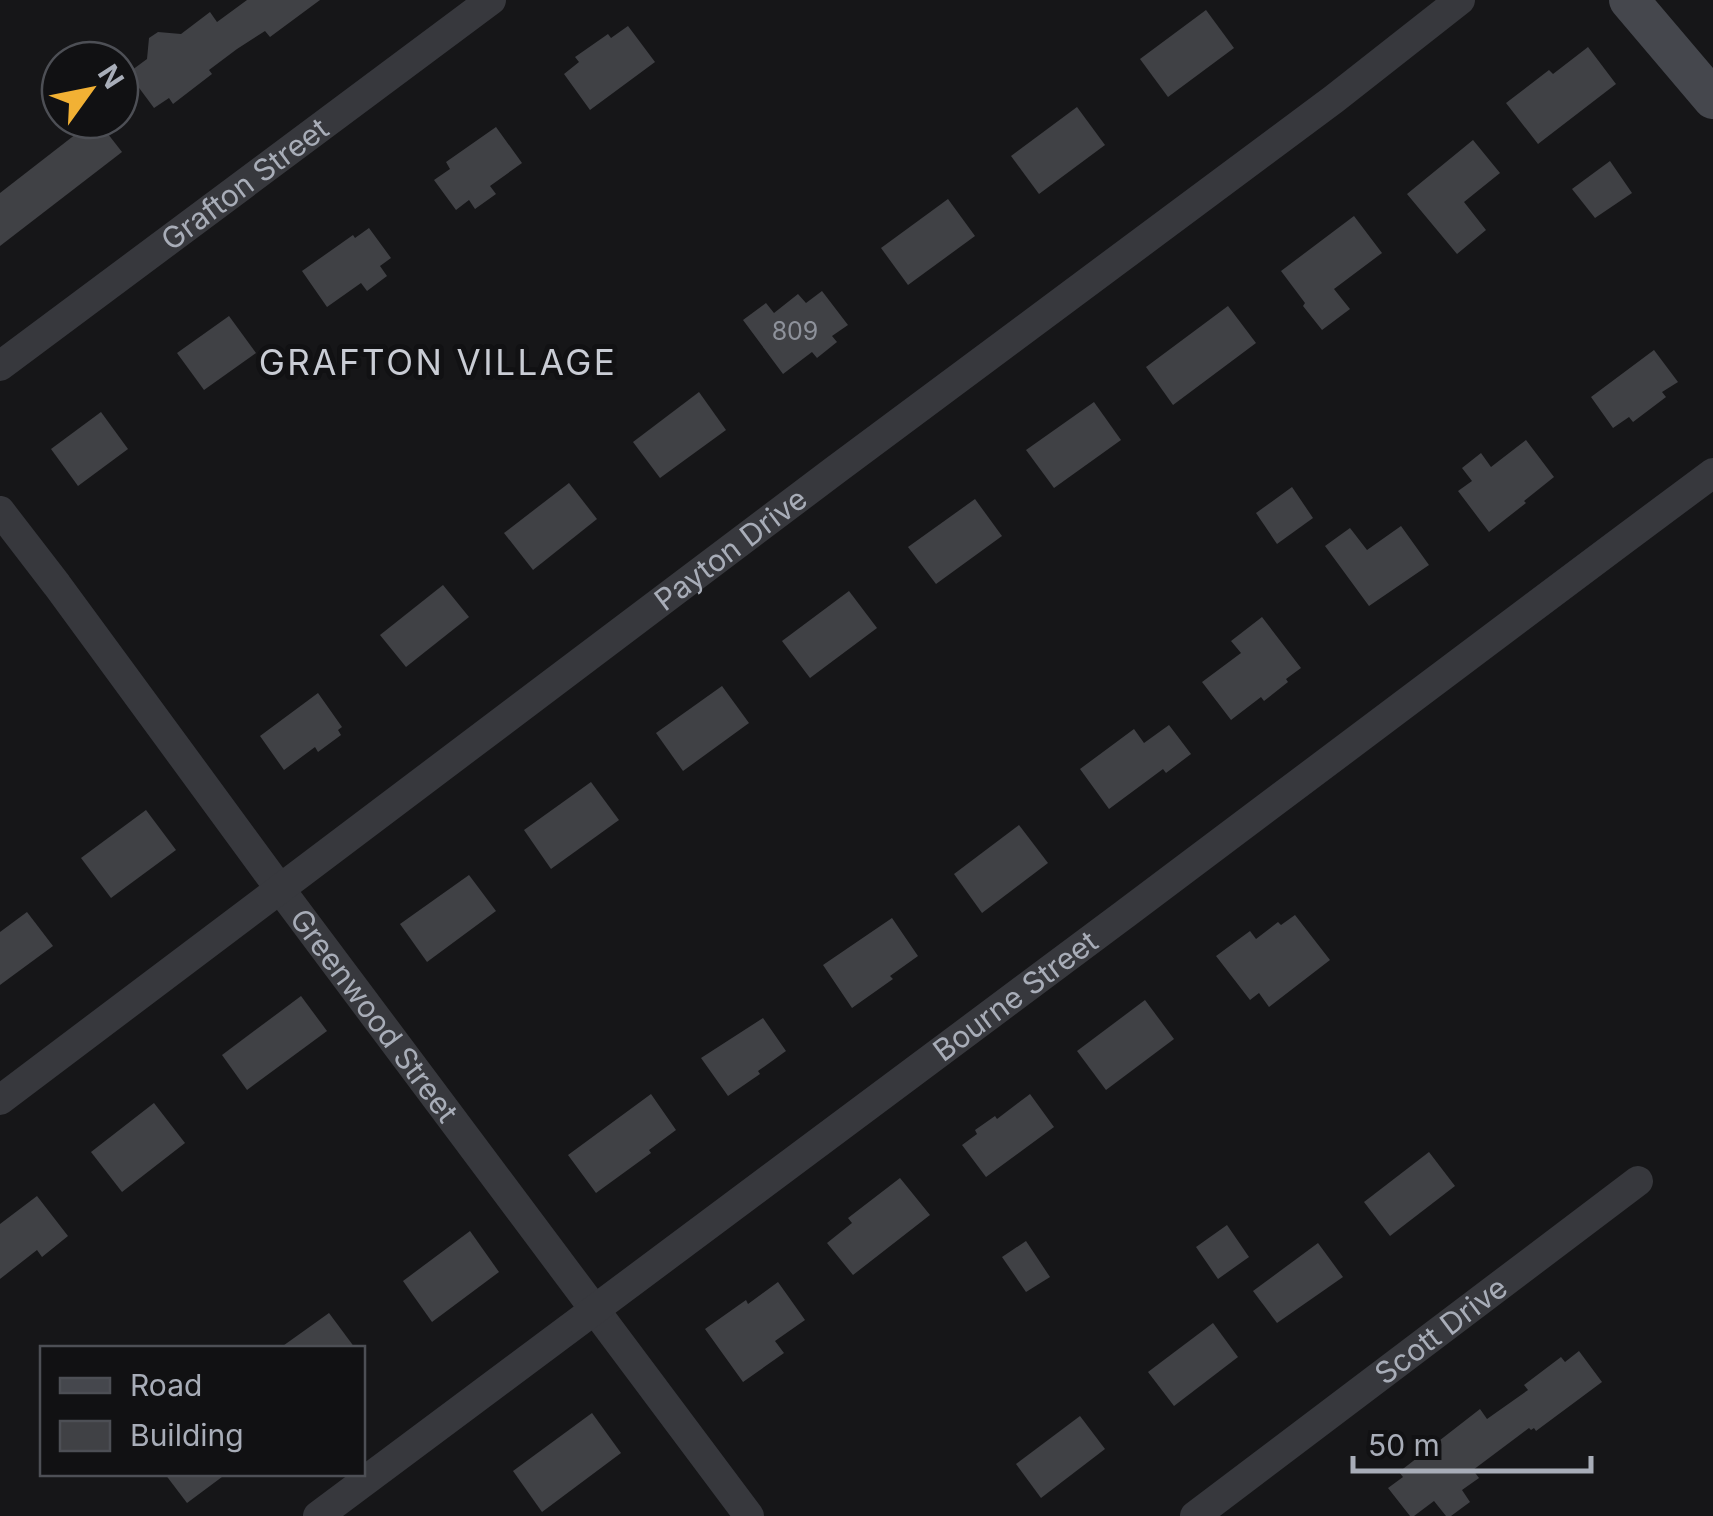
<svg xmlns="http://www.w3.org/2000/svg" width="1713" height="1516" font-family="Inter,sans-serif">
<style>
.building{fill:#404145}
.lines{fill:none;stroke-linecap:round;stroke-linejoin:round}
.minor{stroke:#37383d;stroke-width:30}
.secondary{stroke:#45474d;stroke-width:40}
.labels{text-anchor:middle;dominant-baseline:central;stroke-width:10;stroke-linejoin:round;paint-order:stroke}
.number-label{font-size:25px;fill:#8e929b}
.street-label{font-size:30px;fill:#a8adb8;stroke:#111113}
.quarter-label{font-size:35px;letter-spacing:2.5px;fill:#c9ccd4;stroke:#111113}
</style>
<rect width="100%" height="100%" fill="#161618"/>
<g class="building">
<polygon points="247,0 320,0 270,37 265,31 237,49 209,70 212,74 173,104 169,98 154,108 128,73 147,59 149,38 158,32 181,34 210,12 217,22"/>
<polygon points="1206,10 1234,48 1168,97 1140,59"/>
<polygon points="628,26 655,62 590,110 564,74 579,62 575,57 608,34 611,38"/>
<polygon points="1588,47 1616,84 1538,144 1506,103 1549,70 1553,74"/>
<polygon points="1077,107 1105,145 1039,194 1011,156"/>
<polygon points="94,120 97,120 122,152 0,246 0,193"/>
<polygon points="496,127 522,163 490,186 496,194 475,209 469,200 456,210 434,180 450,169 446,162"/>
<polygon points="1473,140 1500,173 1464,202 1486,230 1457,254 1407,194"/>
<polygon points="1610,161 1632,193 1595,218 1572,189"/>
<polygon points="948,199 975,236 908,285 881,248"/>
<polygon points="1354,216 1382,253 1334,289 1350,309 1322,330 1303,306 1305,303 1281,271"/>
<polygon points="369,228 391,258 380,266 387,276 367,291 361,283 327,307 302,271 353,235 355,238"/>
<polygon points="822,291 848,325 832,336 837,342 817,358 812,352 783,374 743,320 766,303 774,313 798,294 806,303"/>
<polygon points="1228,306 1256,343 1173,405 1146,367"/>
<polygon points="229,316 256,353 204,390 177,353"/>
<polygon points="1654,350 1678,382 1662,392 1666,397 1633,422 1629,417 1613,428 1591,397"/>
<polygon points="699,392 726,430 660,478 633,442"/>
<polygon points="1094,402 1121,440 1054,488 1026,450"/>
<polygon points="101,412 128,449 78,486 51,449"/>
<polygon points="1526,440 1554,477 1524,501 1526,503 1489,532 1458,491 1472,481 1462,468 1481,453 1491,467"/>
<polygon points="569,483 597,519 533,570 504,533"/>
<polygon points="1292,487 1313,518 1277,544 1256,513"/>
<polygon points="975,499 1002,536 936,584 908,547"/>
<polygon points="1401,526 1429,565 1369,606 1325,546 1350,528 1367,550"/>
<polygon points="443,585 469,617 406,667 380,635"/>
<polygon points="849,591 877,628 810,678 782,641"/>
<polygon points="1262,617 1301,668 1286,679 1288,682 1264,701 1261,697 1231,720 1202,682 1241,653 1231,641"/>
<polygon points="722,686 749,723 683,771 656,733"/>
<polygon points="318,693 342,727 338,730 341,735 318,752 315,747 284,770 260,736"/>
<polygon points="1169,725 1191,754 1166,773 1163,769 1109,809 1080,769 1134,729 1144,743"/>
<polygon points="591,782 619,820 551,869 524,830"/>
<polygon points="146,810 176,850 111,898 81,858"/>
<polygon points="1019,825 1048,863 982,913 954,874"/>
<polygon points="469,875 496,911 427,962 400,924"/>
<polygon points="27,912 53,946 0,985 0,932"/>
<polygon points="1295,915 1330,960 1269,1007 1259,993 1250,1000 1216,956 1250,931 1256,939 1278,922 1281,925"/>
<polygon points="892,918 918,956 890,976 893,979 852,1008 823,965"/>
<polygon points="301,996 327,1031 247,1090 222,1055"/>
<polygon points="1145,1000 1174,1039 1106,1090 1077,1051"/>
<polygon points="763,1018 786,1051 758,1071 760,1074 728,1096 701,1058"/>
<polygon points="651,1094 676,1130 649,1150 651,1153 596,1193 568,1155"/>
<polygon points="1030,1094 1054,1127 986,1177 962,1145 977,1134 975,1130 995,1116 997,1119"/>
<polygon points="154,1103 185,1143 122,1192 91,1152"/>
<polygon points="1429,1152 1455,1186 1390,1236 1364,1202"/>
<polygon points="900,1178 930,1215 853,1275 827,1243 852,1223 848,1218"/>
<polygon points="37,1196 68,1236 42,1257 37,1250 0,1279 0,1224"/>
<polygon points="1227,1225 1249,1257 1218,1279 1196,1247"/>
<polygon points="470,1231 499,1272 432,1322 403,1281"/>
<polygon points="1026,1241 1050,1277 1026,1292 1002,1257"/>
<polygon points="1318,1243 1343,1277 1277,1323 1253,1291"/>
<polygon points="778,1282 805,1320 775,1341 784,1353 743,1382 705,1329 746,1300 748,1304"/>
<polygon points="329,1313 355,1348 280,1348"/>
<polygon points="1213,1323 1238,1357 1174,1406 1148,1372"/>
<polygon points="1579,1351 1602,1382 1536,1431 1534,1428 1531,1430 1529,1428 1473,1470 1479,1478 1462,1490 1470,1502 1451,1516 1446,1516 1434,1501 1414,1516 1410,1516 1388,1488 1403,1477 1399,1472 1480,1409 1487,1419 1528,1390 1524,1385 1561,1357 1565,1362"/>
<polygon points="592,1413 621,1453 542,1512 513,1471"/>
<polygon points="1080,1416 1105,1449 1041,1498 1016,1464"/>
<polygon points="165,1474 226,1474 187,1503"/>
</g>
<g class="lines">
<g class="minor">
<path id="s1" d="M0,366L491,0"/>
<path id="s2" d="M0,511L57,585L280,889L749,1516"/>
<path id="s3" d="M0,1100L834,471L1334,99L1460,0"/>
<path id="s4" d="M318,1516C587,1314 856,1114 1125,914C1321,768 1516,619 1713,473"/>
<path id="s5" d="M1195,1516L1638,1181"/>
</g>
<polyline class="secondary" points="1629,0 1713,99"/>
</g>
<g class="labels">
<g class="number-label">
<text x="795" y="331">809</text>
</g>
<g class="street-label">
<text stroke="none"><textPath href="#s1" startOffset="305">Grafton Street</textPath></text>
<text stroke="none"><textPath href="#s3" startOffset="915">Payton Drive</textPath></text>
<text stroke="none"><textPath href="#s4" startOffset="870">Bourne Street</textPath></text>
<text stroke="none"><textPath href="#s2" startOffset="628">Greenwood Street</textPath></text>
<text stroke="none"><textPath href="#s5" startOffset="308">Scott Drive</textPath></text>
</g>
<g class="quarter-label">
<text x="438" y="362">GRAFTON VILLAGE</text>
</g>
</g>
<rect x="40" y="1346" width="325" height="130" fill="#111113" stroke="#4d4f55" stroke-width="2.5"/>
<rect x="60" y="1378" width="50" height="15" fill="#45474d" stroke="#4d4f55" stroke-width="2.5"/>
<text x="130" y="1396" font-size="30" fill="#a8adb8">Road</text>
<rect x="60" y="1421" width="50" height="30" fill="#404145" stroke="#4d4f55" stroke-width="2.5"/>
<text x="130" y="1446" font-size="30" fill="#a8adb8">Building</text>
<g transform="translate(90 90) rotate(57)"><circle r="48" fill="#111113" stroke="#4d4f55" stroke-width="2.5"/>
<path d="M0-8L18 38L0 25L-18 38Z" fill="#f2b134"/>
<text y="-15" font-size="28" font-weight="bold" text-anchor="middle" fill="#a8adb8">N</text>
</g>
<path d="M1353 1456v15h238v-15" fill="none" stroke="#a8adb8" stroke-width="5"/>
<text x="1368" y="1456" font-size="30" fill="#a8adb8" stroke="#111113" stroke-width="8" paint-order="stroke">50 m</text>
</svg>
